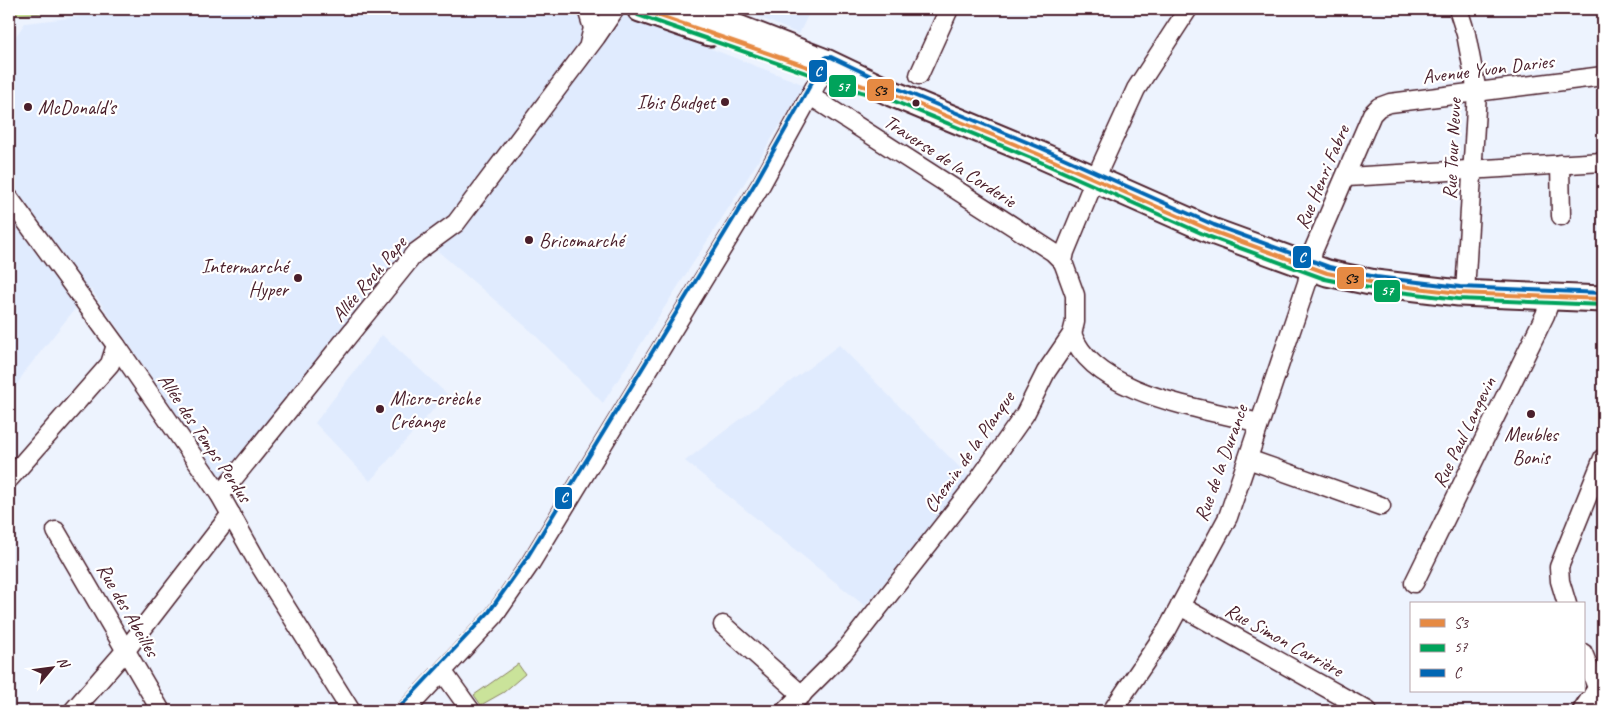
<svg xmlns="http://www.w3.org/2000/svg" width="1612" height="720" font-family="Caveat,sans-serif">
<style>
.built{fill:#e0ebfe}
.green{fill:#cae39a;stroke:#8a8162}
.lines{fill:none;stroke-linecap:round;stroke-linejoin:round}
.street-casing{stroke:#4a1f2b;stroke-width:21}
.secondary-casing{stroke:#4a1f2b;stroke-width:29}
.street{stroke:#fff;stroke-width:18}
.secondary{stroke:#fff;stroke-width:25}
.bus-1-casing{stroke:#fff;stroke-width:8}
.bus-2-casing{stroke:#fff;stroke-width:8}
.bus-3-casing{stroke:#fff;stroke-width:8}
.bus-1{stroke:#e68a43;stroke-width:4}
.bus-2{stroke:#00a35b;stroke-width:4}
.bus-3{stroke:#0166b3;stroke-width:4}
.poi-dot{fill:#4a1f2b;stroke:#fff;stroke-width:2}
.labels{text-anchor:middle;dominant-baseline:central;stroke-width:4.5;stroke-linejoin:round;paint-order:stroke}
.street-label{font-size:20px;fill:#4a1f2b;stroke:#fff}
.poi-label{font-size:20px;fill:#4a1f2b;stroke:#fff;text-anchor:start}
.line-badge{stroke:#fff;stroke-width:2}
.badge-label{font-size:14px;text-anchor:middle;font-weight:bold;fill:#fff}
.pale-badge-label{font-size:14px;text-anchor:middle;font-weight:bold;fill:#111}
</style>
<rect width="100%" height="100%" fill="#edf3fe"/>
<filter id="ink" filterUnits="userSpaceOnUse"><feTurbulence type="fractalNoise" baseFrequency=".02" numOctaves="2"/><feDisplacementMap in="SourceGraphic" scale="10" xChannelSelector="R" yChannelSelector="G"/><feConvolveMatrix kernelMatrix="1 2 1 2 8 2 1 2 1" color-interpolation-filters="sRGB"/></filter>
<g filter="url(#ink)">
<g class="built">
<polygon points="100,9 602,9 629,17 805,85 742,187 603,403 531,331 419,235 232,472 219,476 91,289 26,370 9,397 9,46 25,23 78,17"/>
<polygon points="740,9 811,9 799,34"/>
<polygon points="382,335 447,394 370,481 315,423"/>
<polygon points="839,345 970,478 865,606 685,461"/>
</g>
<g class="green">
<polygon points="9,9 76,9 62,12 13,15 9,20"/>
<polygon points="518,664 525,674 504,692 481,705 474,695"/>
</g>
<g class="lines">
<defs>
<g id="street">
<polyline points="587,9 593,28 589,44"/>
<polyline points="1458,9 1466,34 1477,92 1465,293"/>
<polyline points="919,75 949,9"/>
<polyline points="812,97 1053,252 1063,262"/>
<polyline points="1560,164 1561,216"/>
<polyline points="1347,177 1603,162"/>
<polyline points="9,198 116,345 220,495 257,561 351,711"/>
<path d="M1072,334C1095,395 1202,408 1259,423"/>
<polyline points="1248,459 1381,506"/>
<polyline points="9,479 110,364 116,345"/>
<polyline points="220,495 415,253 456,223 596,37 615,9"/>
<polyline points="56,531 161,711"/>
<polyline points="1414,583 1545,315 1551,298"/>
<polyline points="1567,604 1560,581 1559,567 1603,458"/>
<polyline points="1180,606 1368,711"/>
<polyline points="723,625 802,695"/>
<polyline points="1583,653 1599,692"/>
<polyline points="443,672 471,711"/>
<polyline points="73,711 126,650 231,514"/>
<polyline points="405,711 494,616 530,564 762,183 828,63"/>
<polyline points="785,711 843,653 975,485 1025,414 1046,372 1072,334 1075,322 1075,295 1063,262 1065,252 1095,179 1136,89 1188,9"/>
<polyline points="1112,711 1167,630 1228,517 1307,283 1313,251 1372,114 1379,107 1390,103 1603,76"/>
</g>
<g id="secondary">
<polyline points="640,9 710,33"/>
<polyline points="689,9 828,63 891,93 1038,154 1212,231 1327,273 1375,283 1459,293 1603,299"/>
<polyline points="1586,711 1603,686"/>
</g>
</defs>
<use href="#street" class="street-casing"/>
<use href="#secondary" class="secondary-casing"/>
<use href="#street" class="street"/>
<use href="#secondary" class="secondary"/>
<defs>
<polyline id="bus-1" points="640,9 863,86 891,93 1038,154 1212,231 1327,273 1375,283 1459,293 1603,299"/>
<polyline id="bus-2" points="638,15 861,92 889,99 1036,160 1210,237 1325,279 1374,289 1458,299 1603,305"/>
<polyline id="bus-3" points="400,707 489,612 525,561 757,180 826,57 831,57 894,87 1041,148 1214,225 1329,267 1376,277 1460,287 1603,293"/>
</defs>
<use href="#bus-1" class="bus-1-casing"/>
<use href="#bus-2" class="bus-2-casing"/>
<use href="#bus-3" class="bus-3-casing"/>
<use href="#bus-1" class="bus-1"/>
<use href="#bus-2" class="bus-2"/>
<use href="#bus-3" class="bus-3"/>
</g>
</g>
<g class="poi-dot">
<circle cx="725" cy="102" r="5"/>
<circle cx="916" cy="103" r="4.5"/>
<circle cx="28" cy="107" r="5"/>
<circle cx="529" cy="240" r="5"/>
<circle cx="298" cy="278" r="5"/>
<circle cx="380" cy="409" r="5"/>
<circle cx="1531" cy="414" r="5"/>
</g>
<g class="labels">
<g class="street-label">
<text transform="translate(1488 69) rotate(-7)">Avenue Yvon Daries</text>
<text transform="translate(1452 149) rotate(-87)">Rue Tour Neuve</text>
<text transform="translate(950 161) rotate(33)">Traverse de la Corderie</text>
<text transform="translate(1322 177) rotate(-67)">Rue Henri Fabre</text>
<text transform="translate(369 279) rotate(-50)">Allée Roch Pape</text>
<text transform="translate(1464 432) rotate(-64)">Rue Paul Langevin</text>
<text transform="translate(205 438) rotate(56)">Allée des Temps Perdus</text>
<text transform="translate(969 452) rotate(-55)">Chemin de la Planque</text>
<text transform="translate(1221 463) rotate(-70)">Rue de la Durance</text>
<text transform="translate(128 610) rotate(60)">Rue des Abeilles</text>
<text transform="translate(1284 640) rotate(29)">Rue Simon Carrière</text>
</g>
<g class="poi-label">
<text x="715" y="102" text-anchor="end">Ibis Budget</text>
<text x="38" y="107">McDonald's</text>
<text x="539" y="240">Bricomarché</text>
<text x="288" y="266" text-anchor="end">Intermarché<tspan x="288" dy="23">Hyper</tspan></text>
<text x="390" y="398">Micro-crèche<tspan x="390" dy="23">Créange</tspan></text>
<text x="1531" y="434" text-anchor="middle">Meubles<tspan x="1531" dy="23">Bonis</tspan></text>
</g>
</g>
<g class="line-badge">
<rect x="808" y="59" width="20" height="24" rx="5" fill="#0166b3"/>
<rect x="828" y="74" width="29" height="24" rx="5" fill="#00a35b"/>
<rect x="866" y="78" width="29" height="24" rx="5" fill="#e68a43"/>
<rect x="1292" y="245" width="20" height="24" rx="5" fill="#0166b3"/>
<rect x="1336" y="266" width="29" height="24" rx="5" fill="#e68a43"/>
<rect x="1373" y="279" width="28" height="24" rx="5" fill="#00a35b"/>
<rect x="554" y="486" width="19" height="24" rx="5" fill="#0166b3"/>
</g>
<g class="badge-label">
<text x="818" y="76">C</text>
<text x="843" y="91">57</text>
<text x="1302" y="262">C</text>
<text x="1387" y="295">57</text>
<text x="564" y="502">C</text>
</g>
<g class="pale-badge-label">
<text x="880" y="95">S3</text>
<text x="1351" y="283">S3</text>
</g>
<rect width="1612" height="720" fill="none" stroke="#fff" stroke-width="30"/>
<rect x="15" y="15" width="1582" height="690" fill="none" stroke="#4a1f2b" stroke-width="2" filter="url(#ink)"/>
<rect x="1410" y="602" width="175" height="90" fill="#ffffff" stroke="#b7a5aa"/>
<rect x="1420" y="619" width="25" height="8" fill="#e68a43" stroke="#b7a5aa"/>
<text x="1454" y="628" font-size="15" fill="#4a1f2b">S3</text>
<rect x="1420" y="644" width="25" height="8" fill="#00a35b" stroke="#b7a5aa"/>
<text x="1454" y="652" font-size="15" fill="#4a1f2b">57</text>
<rect x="1420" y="669" width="25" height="8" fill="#0166b3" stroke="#b7a5aa"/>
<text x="1454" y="678" font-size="15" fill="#4a1f2b">C</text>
<g transform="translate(52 668) rotate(61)" stroke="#ffffff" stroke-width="4" paint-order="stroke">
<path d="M0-4L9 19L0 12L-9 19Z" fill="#4a1f2b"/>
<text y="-8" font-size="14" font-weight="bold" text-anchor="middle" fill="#4a1f2b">N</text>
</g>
</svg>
